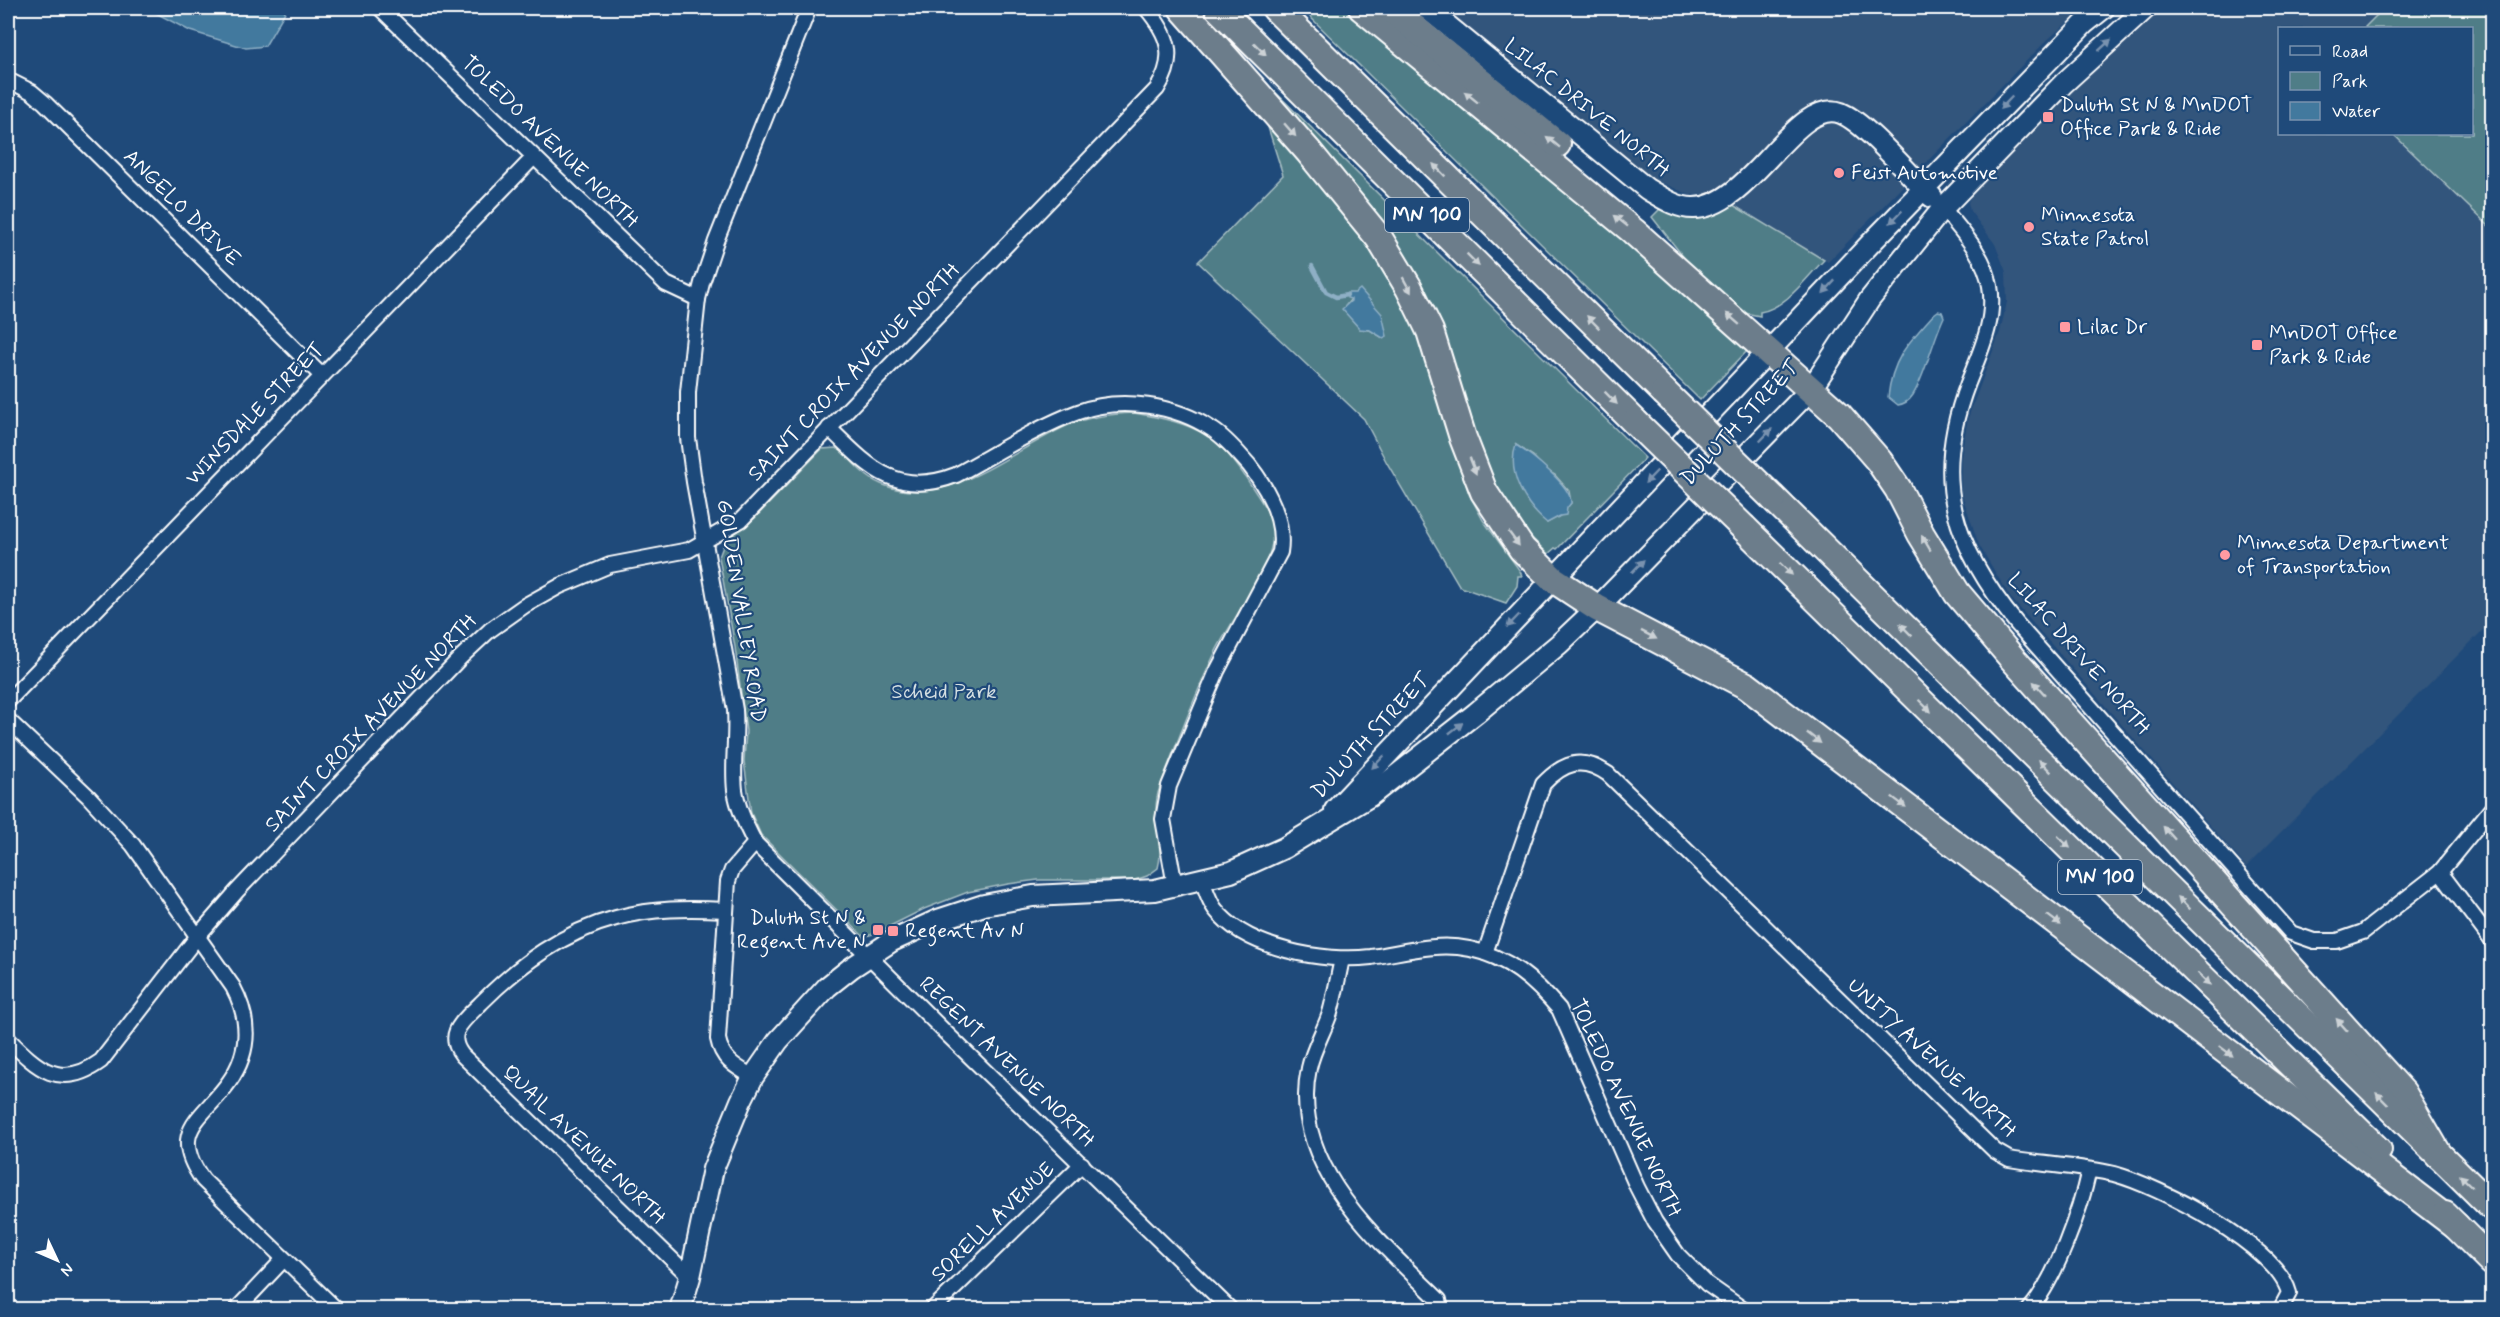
<svg xmlns="http://www.w3.org/2000/svg" width="2500" height="1317" font-family="Mynerve,sans-serif">
<style>
.built{fill:#33547c}
.green{fill:#4f7d87;stroke:#a7bec3;stroke-width:1.5;fill-rule:evenodd}
.water{fill:#42799e;stroke:#8eafc5;stroke-width:1.5}
.lines{fill:none;stroke-linecap:round;stroke-linejoin:round}
.stream{stroke:#8eafc5;stroke-width:4.5}
.street-casing{stroke:#fff;stroke-width:18}
.secondary-casing{stroke:#fff;stroke-width:24}
.highway-casing{stroke:#fff;stroke-width:30}
.street{stroke:#1f4a7a;stroke-width:14}
.secondary{stroke:#1f4a7a;stroke-width:20}
.highway{stroke:#6c7d8b;stroke-width:26}
.highway-bridge-casing{stroke:#fff;stroke-width:30;stroke-linecap:butt}
.highway-bridge{stroke:#6c7d8b;stroke-width:26}
.oneway{fill:#7992af}
.oneway2{fill:#ccd2d6}
.poi-dot{fill:#ff9aa2;stroke:#1f4a7a;stroke-width:2}
.labels{text-anchor:middle;dominant-baseline:central;stroke-width:4.5;stroke-linejoin:round;paint-order:stroke}
.shield{fill:#1f4a7a;stroke:#bcc9d7;stroke-width:1.5}
.shield-label{font-size:20px;font-weight:bold;fill:#fff}
.poi-label{font-size:21px;fill:#fff;stroke:#1f4a7a;text-anchor:start}
.street-label{font-size:21px;fill:#fff;stroke:#1f4a7a}
.park-label{font-size:21px;fill:#d3dee1;stroke:#1f4a7a}
</style>
<rect width="100%" height="100%" fill="#1f4a7a"/>
<filter id="ink" filterUnits="userSpaceOnUse"><feTurbulence type="fractalNoise" baseFrequency=".0167" numOctaves="2"/><feDisplacementMap in="SourceGraphic" scale="12" xChannelSelector="R" yChannelSelector="G"/><feConvolveMatrix kernelMatrix="1 2 1 2 8 2 1 2 1" color-interpolation-filters="sRGB"/></filter>
<g filter="url(#ink)">
<g class="built">
<polygon points="1440,8 2084,8 2045,42 1828,262 1714,194 1690,195 1649,177"/>
<polygon points="2159,8 2384,8 2364,28 2280,28 2280,134 2393,134 2492,229 2492,621 2246,867 2010,597 1979,545 1961,492 1961,457 1968,418 2000,332 2007,302 2006,272 1995,244 1970,211 1968,202 1972,195 2122,38"/>
</g>
<g class="green">
<polygon points="1301,8 1351,8 1521,148 1748,350 1700,400"/>
<polygon points="2384,8 2492,8 2492,229 2393,134 2472,134 2472,28 2364,28"/>
<path d="M1249,66L1645,458L1557,549L1555,548L1548,554L1527,533L1510,509L1485,464L1446,357ZM1516,445L1533,456L1546,470L1555,475L1569,491L1571,503L1560,516L1547,523Z"/>
<path d="M1266,121L1350,210L1410,303L1469,494L1483,520L1520,571L1522,576H1518L1517,586L1506,603L1460,587L1387,463L1364,419L1198,262L1283,175ZM1351,299L1383,338L1370,330L1360,329L1343,309Z"/>
<path d="M1733,205L1824,260C1806,278 1786,308 1760,312V316L1745,313L1706,281L1693,269L1652,217L1660,209C1685,220 1709,218 1733,205Z"/>
<path d="M1134,413C1198,424 1219,434 1254,490C1263,504 1274,518 1273,536C1271,570 1231,620 1215,653C1194,696 1177,742 1160,787C1149,814 1165,845 1158,868L1147,876L1135,880H1038L1008,884L968,892L924,909L876,933L864,937L761,835L751,813L744,761L746,731L735,647L719,557L725,541L755,518L822,449L836,448L842,451C853,463 866,478 881,484C947,513 1013,448 1071,424C1092,416 1112,414 1134,413Z"/>
</g>
<g class="water">
<polygon points="152,8 284,8 285,12 265,46 246,48 190,31 154,12"/>
<polygon points="1360,289 1382,314 1387,336 1383,338 1370,330 1360,329 1342,309 1351,301 1351,299 1347,298 1347,293 1355,293"/>
<path d="M1938,311L1942,312L1944,317C1933,340 1925,376 1913,395C1909,401 1905,404 1898,405L1888,397C1892,358 1909,342 1934,314Z"/>
<path d="M1516,445C1530,454 1572,486 1571,503L1567,508L1566,515L1560,516L1547,523C1526,506 1506,473 1516,445Z"/>
</g>
<g class="lines">
<polyline class="stream" points="1312,266 1326,292 1336,297 1347,295"/>
<defs>
<g id="street">
<polyline points="380,8 666,284 698,299"/>
<polyline points="8,80 32,92 45,103 321,375"/>
<path d="M1943,208C1962,232 1985,255 1990,286C1996,320 1980,352 1968,383C1931,480 1953,545 2017,624L2291,933L2314,941H2337L2363,932L2440,872L2492,808"/>
<path d="M829,428C869,467 897,498 956,475C995,454 1037,427 1078,412C1120,396 1176,405 1213,430C1227,439 1238,453 1249,465C1268,489 1285,521 1280,552L1217,671L1169,786L1163,819L1175,886"/>
<polyline points="8,701 533,158"/>
<path d="M8,720L89,797L133,845L233,987C250,1019 251,1051 229,1082C203,1119 167,1130 203,1180L337,1310"/>
<polyline points="755,843 947,1034 1231,1310"/>
<polyline points="2440,872 2492,941"/>
<path d="M1202,880C1206,890 1209,901 1215,909C1246,949 1324,963 1371,957C1404,952 1436,942 1470,949C1508,957 1534,980 1559,1009L1637,1187L1655,1222L1678,1255L1707,1284L1744,1310"/>
<path d="M1485,953L1543,784C1564,762 1582,756 1608,774L1995,1151L2009,1159C2044,1165 2080,1166 2114,1174C2159,1186 2277,1246 2289,1293L2280,1310"/>
<path d="M1342,959C1338,977 1335,995 1330,1013C1324,1031 1313,1049 1309,1068C1288,1165 1379,1241 1439,1300L1441,1310"/>
<path d="M8,1039C37,1068 60,1091 101,1061L197,937L237,891L461,657L490,630L524,606L560,586L610,565L689,550L741,520L1157,89C1177,57 1169,35 1146,8"/>
<path d="M753,1077C736,1067 722,1060 718,1039L728,881L732,870L755,843C746,826 738,809 735,790C732,764 737,736 735,710L694,482L688,438V392L698,299L702,283L716,241L809,8"/>
<path d="M690,1277L462,1055C444,1032 466,1019 481,1003C520,964 563,932 616,918C652,908 689,908 726,910"/>
<polyline points="236,1310 284,1259"/>
<polyline points="932,1310 1082,1164"/>
<path d="M2029,1310C2056,1279 2080,1211 2089,1170"/>
</g>
<g id="secondary">
<path d="M1426,8L1647,189C1661,197 1676,208 1693,208C1750,209 1796,96 1841,113C1866,123 1910,176 1932,197"/>
<polyline points="1335,810 1869,245 2084,24 2104,8"/>
<polyline points="680,1310 690,1277 713,1169 741,1101 753,1077 778,1041 827,987 851,968 892,941 938,920 984,905 1033,896 1155,890 1231,872 1284,848 1370,796 1476,713 1559,644 1597,608 1811,389 1870,299 1943,208 2064,83 2146,8"/>
</g>
<g id="highway">
<polyline points="1182,8 1309,152 1379,238 1409,288 1430,331 1463,438 1484,492 1522,549 1553,579 1597,608 1747,686 2456,1226"/>
<polyline points="1218,8 1635,422"/>
<polyline points="1275,8 1664,392"/>
<polyline points="1362,8 1633,231 1839,415 1879,461 1898,489 1921,534 1957,593 2012,658 2403,1093 2439,1155"/>
<polyline points="1390,8 1557,144"/>
<polyline points="1773,498 2492,1207"/>
<polyline points="1744,528 2378,1150"/>
<polyline points="2445,1215 2492,1262"/>
</g>
</defs>
<use href="#street" class="street-casing"/>
<use href="#secondary" class="secondary-casing"/>
<use href="#highway" class="highway-casing"/>
<use href="#street" class="street"/>
<use href="#secondary" class="secondary"/>
<use href="#highway" class="highway"/>
<defs>
<g id="highway-bridge">
<polyline points="1664,392 1773,498"/>
<polyline points="1635,422 1744,528"/>
</g>
</defs>
<use href="#highway-bridge" class="highway-bridge-casing"/>
<use href="#highway-bridge" class="highway-bridge"/>
</g>
<defs><path id="oneway-solid" d="M-6-.8H1V-3.2L6.5 0L1 3.2V.8H-6Z" transform="scale(1.5)"/></defs>
<g class="oneway">
<use href="#oneway-solid" transform="translate(2105 45) rotate(-42)"/>
<use href="#oneway-solid" transform="translate(2006 103) rotate(134)"/>
<use href="#oneway-solid" transform="translate(1896 217) rotate(134)"/>
<use href="#oneway-solid" transform="translate(1829 287) rotate(133)"/>
<use href="#oneway-solid" transform="translate(1766 435) rotate(-46)"/>
<use href="#oneway-solid" transform="translate(1651 477) rotate(134)"/>
<use href="#oneway-solid" transform="translate(1638 566) rotate(-46)"/>
<use href="#oneway-solid" transform="translate(1513 621) rotate(134)"/>
<use href="#oneway-solid" transform="translate(1456 728) rotate(-38)"/>
<use href="#oneway-solid" transform="translate(1378 762) rotate(134)"/>
</g>
<g class="oneway2">
<use href="#oneway-solid" transform="translate(1260 49) rotate(45)"/>
<use href="#oneway-solid" transform="translate(1471 97) rotate(-141)"/>
<use href="#oneway-solid" transform="translate(1290 130) rotate(49)"/>
<use href="#oneway-solid" transform="translate(1553 142) rotate(-141)"/>
<use href="#oneway-solid" transform="translate(1439 170) rotate(-135)"/>
<use href="#oneway-solid" transform="translate(1621 221) rotate(-141)"/>
<use href="#oneway-solid" transform="translate(1473 260) rotate(45)"/>
<use href="#oneway-solid" transform="translate(1407 285) rotate(61)"/>
<use href="#oneway-solid" transform="translate(1733 319) rotate(-139)"/>
<use href="#oneway-solid" transform="translate(1593 322) rotate(-135)"/>
<use href="#oneway-solid" transform="translate(1611 398) rotate(45)"/>
<use href="#oneway-solid" transform="translate(1473 466) rotate(69)"/>
<use href="#oneway-solid" transform="translate(1514 539) rotate(53)"/>
<use href="#oneway-solid" transform="translate(1926 543) rotate(-121)"/>
<use href="#oneway-solid" transform="translate(1786 569) rotate(44)"/>
<use href="#oneway-solid" transform="translate(1906 630) rotate(-135)"/>
<use href="#oneway-solid" transform="translate(1649 635) rotate(27)"/>
<use href="#oneway-solid" transform="translate(2039 688) rotate(-132)"/>
<use href="#oneway-solid" transform="translate(1925 706) rotate(44)"/>
<use href="#oneway-solid" transform="translate(1814 738) rotate(38)"/>
<use href="#oneway-solid" transform="translate(2045 766) rotate(-135)"/>
<use href="#oneway-solid" transform="translate(1899 802) rotate(37)"/>
<use href="#oneway-solid" transform="translate(2169 833) rotate(-132)"/>
<use href="#oneway-solid" transform="translate(2064 842) rotate(44)"/>
<use href="#oneway-solid" transform="translate(2184 903) rotate(-135)"/>
<use href="#oneway-solid" transform="translate(2054 920) rotate(37)"/>
<use href="#oneway-solid" transform="translate(2204 979) rotate(44)"/>
<use href="#oneway-solid" transform="translate(2342 1025) rotate(-132)"/>
<use href="#oneway-solid" transform="translate(2226 1051) rotate(37)"/>
<use href="#oneway-solid" transform="translate(2382 1099) rotate(-135)"/>
<use href="#oneway-solid" transform="translate(2466 1181) rotate(-136)"/>
</g>
</g>
<g class="poi-dot">
<rect x="2042" y="111" width="12" height="12" rx="3"/>
<circle cx="1839" cy="173" r="6"/>
<circle cx="2029" cy="227" r="6"/>
<rect x="2059" y="321" width="12" height="12" rx="3"/>
<rect x="2251" y="339" width="12" height="12" rx="3"/>
<circle cx="2225" cy="555" r="6"/>
<rect x="872" y="924" width="12" height="12" rx="3"/>
<rect x="887" y="925" width="12" height="12" rx="3"/>
</g>
<g class="labels">
<g class="shield">
<rect x="1385" y="198" width="84" height="34" rx="4.5"/>
<rect x="2058" y="860" width="84" height="34" rx="4.5"/>
</g>
<g class="shield-label">
<text x="1427" y="215">MN 100</text>
<text x="2100" y="877">MN 100</text>
</g>
<g class="poi-label">
<text x="2060" y="105">Duluth St N &amp; MnDOT<tspan x="2060" dy="24">Office Park &amp; Ride</tspan></text>
<text x="1851" y="173">Feist Automotive</text>
<text x="2041" y="215">Minnesota<tspan x="2041" dy="24">State Patrol</tspan></text>
<text x="2077" y="327">Lilac Dr</text>
<text x="2269" y="333">MnDOT Office<tspan x="2269" dy="24">Park &amp; Ride</tspan></text>
<text x="2237" y="543">Minnesota Department<tspan x="2237" dy="24">of Transportation</tspan></text>
<text x="866" y="918" text-anchor="end">Duluth St N &amp;<tspan x="866" dy="24">Regent Ave N</tspan></text>
<text x="905" y="931">Regent Av N</text>
</g>
<g class="street-label">
<text transform="translate(1587 108) rotate(39)">LILAC DRIVE NORTH</text>
<text transform="translate(550 142) rotate(44)">TOLEDO AVENUE NORTH</text>
<text transform="translate(182 208) rotate(45)">ANGELO DRIVE</text>
<text transform="translate(854 372) rotate(-46)">SAINT CROIX AVENUE NORTH</text>
<text transform="translate(255 414) rotate(-46)">WINSDALE STREET</text>
<text transform="translate(1740 423) rotate(-47)">DULUTH STREET</text>
<text transform="translate(741 611) rotate(81)">GOLDEN VALLEY ROAD</text>
<text transform="translate(2079 654) rotate(49)">LILAC DRIVE NORTH</text>
<text transform="translate(371 723) rotate(-46)">SAINT CROIX AVENUE NORTH</text>
<text transform="translate(1371 736) rotate(-47)">DULUTH STREET</text>
<text transform="translate(1932 1058) rotate(43)">UNITY AVENUE NORTH</text>
<text transform="translate(1007 1062) rotate(44)">REGENT AVENUE NORTH</text>
<text transform="translate(1626 1108) rotate(65)">TOLEDO AVENUE NORTH</text>
<text transform="translate(584 1145) rotate(44)">QUAIL AVENUE NORTH</text>
<text transform="translate(993 1222) rotate(-44)">SORELL AVENUE</text>
</g>
<g class="park-label">
<text x="944" y="692">Scheid Park</text>
</g>
</g>
<rect width="2500" height="1317" fill="none" stroke="#1f4a7a" stroke-width="30"/>
<rect x="15" y="15" width="2470" height="1287" fill="none" stroke="#fff" stroke-width="2" filter="url(#ink)"/>
<rect x="2278" y="27" width="195" height="108" fill="#1f4a7a" stroke="#7992af" stroke-width="1.5"/>
<rect x="2290" y="46" width="30" height="9" fill="#1f4a7a" stroke="#7992af" stroke-width="1.5"/>
<text x="2332" y="57" font-size="18" fill="#ffffff">Road</text>
<rect x="2290" y="72" width="30" height="18" fill="#4f7d87" stroke="#7992af" stroke-width="1.5"/>
<text x="2332" y="87" font-size="18" fill="#ffffff">Park</text>
<rect x="2290" y="102" width="30" height="18" fill="#42799e" stroke="#7992af" stroke-width="1.5"/>
<text x="2332" y="117" font-size="18" fill="#ffffff">Water</text>
<g transform="translate(57 1260) rotate(134)" stroke="#1f4a7a" stroke-width="4.5" paint-order="stroke">
<path d="M0-4.5L10 22L0 15L-10 22Z" fill="#ffffff"/>
<text y="-9" font-size="16" font-weight="bold" text-anchor="middle" fill="#ffffff">N</text>
</g>
</svg>
